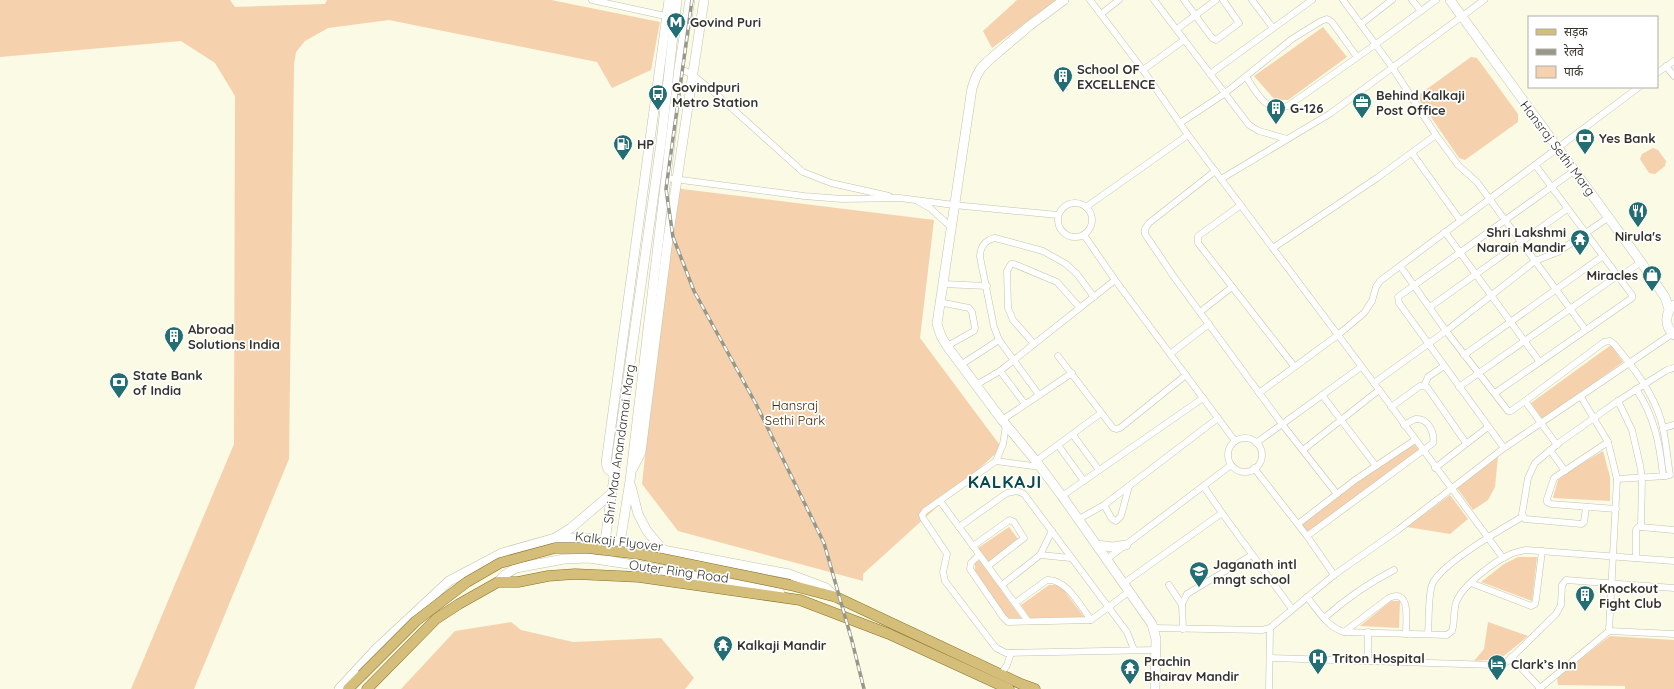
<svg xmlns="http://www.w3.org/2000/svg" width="1674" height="689" font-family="Quicksand,'Noto Sans Devanagari',sans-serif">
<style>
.green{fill:#f5d2ad}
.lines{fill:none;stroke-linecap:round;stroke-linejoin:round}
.street-casing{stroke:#c2c3ae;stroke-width:7}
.secondary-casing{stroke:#c2c3ae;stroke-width:10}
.primary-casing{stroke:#8a7124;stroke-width:11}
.street{stroke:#fff;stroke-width:6}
.secondary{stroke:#fff;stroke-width:9}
.primary{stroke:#d4be79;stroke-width:10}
.rail-casing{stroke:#989889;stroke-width:3.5}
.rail{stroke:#fff;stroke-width:2;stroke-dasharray:6;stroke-linecap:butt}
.primary-bridge-casing{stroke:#8a7124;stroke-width:11;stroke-linecap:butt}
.primary-bridge{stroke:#d4be79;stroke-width:10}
.labels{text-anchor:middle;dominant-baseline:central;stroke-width:3.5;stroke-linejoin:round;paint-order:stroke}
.poi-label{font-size:13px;font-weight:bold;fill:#34342c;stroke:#fff;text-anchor:start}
.street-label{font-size:13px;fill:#34342c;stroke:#fff}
.park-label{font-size:13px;fill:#432906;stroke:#fff}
.district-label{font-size:17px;font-weight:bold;letter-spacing:1px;fill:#07494e;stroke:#fff}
</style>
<rect width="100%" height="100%" fill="#fafae5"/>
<g class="green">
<polygon points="0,0 230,0 235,7 325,4 327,0 551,0 660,22 651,70 612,88 597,62 389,20 328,28 305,41 296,52 294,65 289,459 194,689 131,689 234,444 235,96 215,63 181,41 0,57"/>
<polygon points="1017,0 1056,0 992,48 983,31"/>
<polygon points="1323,27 1347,57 1288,100 1275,100 1254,76"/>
<polygon points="1471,57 1477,58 1518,114 1518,122 1465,160 1459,158 1420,101 1420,94"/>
<polygon points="1653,148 1658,150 1666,161 1665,166 1655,174 1649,173 1640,159 1642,154"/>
<polygon points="674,188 934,220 920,338 1002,448 863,574 863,581 678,531 642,484"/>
<polygon points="1611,345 1623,362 1543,420 1531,403"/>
<polygon points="1413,442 1419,450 1307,533 1301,524"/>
<polygon points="1603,451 1610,477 1610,501 1553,498 1558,480 1569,471"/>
<polygon points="1498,457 1495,487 1488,500 1473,510 1457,488"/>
<polygon points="1450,495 1468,519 1450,534 1407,527"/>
<polygon points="1009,527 1018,539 988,562 978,548"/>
<polygon points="1518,557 1537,557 1532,601 1481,582 1504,564"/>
<polygon points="980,560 1021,618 1006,618 975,571 975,563"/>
<polygon points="1049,585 1060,585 1084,617 1030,618 1021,605"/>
<polygon points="1391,601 1400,601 1399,628 1360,626"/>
<polygon points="511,622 521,630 573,642 661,638 694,678 685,689 401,689 455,631"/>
<polygon points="1488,622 1528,636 1500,659 1474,661 1484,649"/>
<polygon points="1610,636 1674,640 1674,689 1625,689 1625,686 1558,685 1557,677"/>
</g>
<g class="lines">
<defs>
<g id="street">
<polyline points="592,0 670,17"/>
<polyline points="1090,0 1143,70 1188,135 1374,383 1503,558"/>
<polyline points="1154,0 1249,125 1259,131 1287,139"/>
<polyline points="1184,0 1212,38 1216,40 1239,23 1223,0"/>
<polyline points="1252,0 1273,28"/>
<polyline points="1343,0 1392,67 1436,135 1458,165 1477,182 1585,329"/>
<polyline points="1412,0 1421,11"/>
<polyline points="1101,14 1119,0"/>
<polyline points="1361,24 1392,0"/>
<polyline points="1177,29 1216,0"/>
<polyline points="1666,66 1674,76"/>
<polyline points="679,68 693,75 716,94 803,172 831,183 889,196"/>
<polyline points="1143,70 1184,40"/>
<polyline points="1657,73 1674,61"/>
<polyline points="1210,74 1312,0"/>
<path d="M1246,77C1258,94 1264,112 1288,106L1376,44L1436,0"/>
<polyline points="1180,123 1224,94 1292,39 1321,21 1327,19 1332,22 1357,57"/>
<polyline points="1412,153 1460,220"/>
<polyline points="1215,171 1149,223 1145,229 1145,234 1174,277 1282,424 1337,494"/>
<polyline points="666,178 804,196 842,199 900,198 954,205 1058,215"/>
<polyline points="1221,179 1331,113 1484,0"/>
<polyline points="919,202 930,208 952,228"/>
<circle cx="1075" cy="220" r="17"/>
<polyline points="1241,205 1198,236 1198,243 1294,366"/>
<polyline points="1086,207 1188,135"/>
<polyline points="1445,232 1539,361"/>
<polyline points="1084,235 1115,280 1235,441"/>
<polyline points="1273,248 1377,178 1436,135"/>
<polyline points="1403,270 1446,331 1508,411 1511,411 1525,401"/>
<polyline points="943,284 987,286"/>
<polyline points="939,302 969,308 972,312 975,328 974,331 947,346"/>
<polyline points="1430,307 1567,209"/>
<polyline points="1200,312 1232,287"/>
<polyline points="1034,344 1013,320 1008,308 1007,271 1011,264 1014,264 1057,282 1080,308"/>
<polyline points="1170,354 1209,324"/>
<polyline points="1464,355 1603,256"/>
<polyline points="1058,356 1113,428 1116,429 1120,428 1186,375"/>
<polyline points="962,364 999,340"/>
<polyline points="1000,371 1025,404"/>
<polyline points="1374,383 1446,331 1535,261 1558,252 1609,217"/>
<polyline points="976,385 1000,371 1115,280"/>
<polyline points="1424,386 1428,377 1444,366"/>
<polyline points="1459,387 1617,276 1621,276 1641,262"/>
<path d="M1636,389C1654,415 1660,445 1663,476"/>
<polyline points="1259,393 1338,335 1364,313 1372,301 1376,287 1380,281 1639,87"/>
<polyline points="1495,393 1632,298 1632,295 1536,166"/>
<path d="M1039,395L999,340L994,327L980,257C980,247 985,240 995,238L1043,251L1066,264L1077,274L1094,297"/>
<polyline points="1322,395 1376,466"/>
<polyline points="1581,397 1608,442 1617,479 1609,631"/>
<polyline points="1618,401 1632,430 1640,465 1642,477 1641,527 1638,527 1636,530 1636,558"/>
<polyline points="1391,407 1420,386 1427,387 1466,443"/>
<polyline points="1002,420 1072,373"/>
<polyline points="1006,425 1003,444 996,461 925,511 922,515 923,518 947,554 943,572 945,581 996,648 1006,653 1156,650"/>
<polyline points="1663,428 1674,425"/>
<polyline points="1073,435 1099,470"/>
<circle cx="1245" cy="455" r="17"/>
<polyline points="1608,442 1554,478 1547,499 1547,502 1551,504 1616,509"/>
<polyline points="1256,443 1361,367"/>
<polyline points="1058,445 1084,481"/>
<path d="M1557,445L1525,401L1604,342L1610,341L1614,344C1633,367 1652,391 1661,420C1666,438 1667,457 1670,475"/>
<polyline points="1504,448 1399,303 1398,297 1575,170"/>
<polyline points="1303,450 1379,390"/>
<polyline points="1550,450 1565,471"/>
<polyline points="996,461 1041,467"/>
<polyline points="1036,461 1101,413"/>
<polyline points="1254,468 1307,536 1334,575"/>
<polyline points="1435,468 1488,427"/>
<polyline points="1617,479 1666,476"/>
<polyline points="1204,487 1222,513 1292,609"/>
<polyline points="1062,496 1203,398"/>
<polyline points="940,501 1028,621"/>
<polyline points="1104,505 1112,519 1116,521 1121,516 1129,486"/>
<polyline points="1586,507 1584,522 1582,524 1525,519 1522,514 1528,478 1535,463 1560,442 1618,401 1667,370 1674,368"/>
<polyline points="1079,519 1104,505 1218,418"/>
<polyline points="1298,524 1355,480 1415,440"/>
<polyline points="959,527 1007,493 1017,491 1024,494 1127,632 1134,650"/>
<polyline points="1641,527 1674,530"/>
<path d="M1307,536L1433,443C1435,433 1428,418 1416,419C1412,420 1408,423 1404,425"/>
<polyline points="973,546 1008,521 1010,520 1014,522 1024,538 988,566"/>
<polyline points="979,555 971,563 970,569 1003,617 1008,622 1091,620 1130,591"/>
<polyline points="1040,555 1071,558"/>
<polyline points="1107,559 1231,465"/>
<polyline points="1124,583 1222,513"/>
<polyline points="1471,583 1531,606 1535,604 1536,599 1542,551"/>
<polyline points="1002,585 1040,555 1052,531"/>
<polyline points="1169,585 1182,605"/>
<path d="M1307,597C1318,610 1327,627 1344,632L1447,635L1452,631C1455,622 1453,612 1456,603C1461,586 1495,561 1511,554C1515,552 1521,551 1526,550L1674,561"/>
<path d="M1015,603L1047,580C1066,578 1081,607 1091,620"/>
<path d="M1324,618C1346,599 1368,583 1394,570"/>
<polyline points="1154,628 1262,630 1270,628 1334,575 1398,530 1504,448 1672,334"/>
<polyline points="1183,629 1182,604 1187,594 1252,555"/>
<path d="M1344,632L1389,598C1411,588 1406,620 1406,634"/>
<path d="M1428,634C1429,622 1428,596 1432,585C1439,565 1503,528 1522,517"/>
<polyline points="1511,657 1540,688"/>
<polyline points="1270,658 1495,665 1502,664 1508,661 1556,614 1561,605 1562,585 1566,580 1674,588"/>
<polyline points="1368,661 1368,632"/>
<polyline points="1001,674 1007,665 1011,653"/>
<polyline points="1269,689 1270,628"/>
<polyline points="1539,689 1609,631 1674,634"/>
</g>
<g id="secondary">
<polyline points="1064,0 1029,26 988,61 981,68 976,77 972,88 937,324 941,336 947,346 1002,420 1036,461 1062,496 1152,624 1156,639 1155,689"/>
<polyline points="1450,0 1641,262 1665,297 1669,309"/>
<path d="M1673,305C1665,314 1664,326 1674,335"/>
<polyline points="633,468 641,452 668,239 704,0"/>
<polyline points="615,475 608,469 606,463 669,0"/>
<polyline points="631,486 638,514 647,531 663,550"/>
<polyline points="555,538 571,528 612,493"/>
<polyline points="1097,545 1113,547 1126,545"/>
<polyline points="608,556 605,541 661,143 677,0"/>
<polyline points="609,561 620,543 630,481 679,68 690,0"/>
<polyline points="498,582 506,574 516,568 564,559 589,558 641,566 780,593"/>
<polyline points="339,689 376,649 449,581 502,553 555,538 588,538 605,541 663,550 789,574 826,588 835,597"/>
</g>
<g id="primary">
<polyline points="790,585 836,597 1021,684 1035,689"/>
<polyline points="348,689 362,675"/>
<polyline points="367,689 436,619 459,604 498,582 518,582 548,576 575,574 639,577 800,600 889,634 1009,689"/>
</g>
</defs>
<use href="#street" class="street-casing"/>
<use href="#secondary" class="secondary-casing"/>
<use href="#primary" class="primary-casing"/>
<use href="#street" class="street"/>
<use href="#secondary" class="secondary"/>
<use href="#primary" class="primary"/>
<defs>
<polyline id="rail" points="692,0 666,189 673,237 694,291 756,404 824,543 852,641 864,689"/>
</defs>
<use href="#rail" class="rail-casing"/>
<use href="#rail" class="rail"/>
<defs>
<polyline id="primary-bridge" points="362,675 416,621 467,582 500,563 555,548 588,548 639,554 790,585"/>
</defs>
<use href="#primary-bridge" class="primary-bridge-casing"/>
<use href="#primary-bridge" class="primary-bridge"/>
</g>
<defs>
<symbol id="metro-pin" viewBox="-11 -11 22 30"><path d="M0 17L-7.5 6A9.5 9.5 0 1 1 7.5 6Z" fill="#236e74" stroke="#fff"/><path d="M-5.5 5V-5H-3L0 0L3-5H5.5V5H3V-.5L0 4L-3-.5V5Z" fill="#fff"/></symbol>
<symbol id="building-pin" viewBox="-11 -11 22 30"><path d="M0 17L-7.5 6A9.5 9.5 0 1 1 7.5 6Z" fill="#236e74" stroke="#fff"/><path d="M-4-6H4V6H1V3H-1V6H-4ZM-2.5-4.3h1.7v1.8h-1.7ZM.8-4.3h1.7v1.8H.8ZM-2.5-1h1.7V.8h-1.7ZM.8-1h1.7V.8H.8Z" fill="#fff"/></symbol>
<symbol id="bus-pin" viewBox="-11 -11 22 30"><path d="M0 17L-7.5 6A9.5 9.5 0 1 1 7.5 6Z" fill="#236e74" stroke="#fff"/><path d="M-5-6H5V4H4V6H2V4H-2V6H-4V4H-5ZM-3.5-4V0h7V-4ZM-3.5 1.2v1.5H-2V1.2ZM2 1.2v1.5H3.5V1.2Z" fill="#fff"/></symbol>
<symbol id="office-pin" viewBox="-11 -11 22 30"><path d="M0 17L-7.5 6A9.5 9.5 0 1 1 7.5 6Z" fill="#236e74" stroke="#fff"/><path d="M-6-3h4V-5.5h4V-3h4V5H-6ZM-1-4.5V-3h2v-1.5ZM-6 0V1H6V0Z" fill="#fff"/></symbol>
<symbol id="bank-pin" viewBox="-11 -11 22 30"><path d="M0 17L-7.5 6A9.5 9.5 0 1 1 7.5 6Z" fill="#236e74" stroke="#fff"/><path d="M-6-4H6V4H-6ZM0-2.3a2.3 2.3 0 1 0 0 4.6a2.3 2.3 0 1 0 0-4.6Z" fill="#fff"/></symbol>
<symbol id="fuel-pin" viewBox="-11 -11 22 30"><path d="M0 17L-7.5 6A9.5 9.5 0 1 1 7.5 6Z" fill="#236e74" stroke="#fff"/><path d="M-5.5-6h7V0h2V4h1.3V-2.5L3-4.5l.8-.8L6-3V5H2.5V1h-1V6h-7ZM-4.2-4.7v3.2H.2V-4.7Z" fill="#fff"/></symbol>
<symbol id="restaurant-pin" viewBox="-11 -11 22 30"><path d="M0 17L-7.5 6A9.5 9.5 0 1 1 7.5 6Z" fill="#236e74" stroke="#fff"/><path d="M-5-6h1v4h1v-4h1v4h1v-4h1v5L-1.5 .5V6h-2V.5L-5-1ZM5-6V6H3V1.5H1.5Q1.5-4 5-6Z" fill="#fff"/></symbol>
<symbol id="temple-pin" viewBox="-11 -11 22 30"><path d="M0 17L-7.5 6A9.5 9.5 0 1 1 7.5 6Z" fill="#236e74" stroke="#fff"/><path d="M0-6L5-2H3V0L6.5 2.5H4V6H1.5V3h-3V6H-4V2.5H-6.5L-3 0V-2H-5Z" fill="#fff"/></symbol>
<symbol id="shop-pin" viewBox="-11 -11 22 30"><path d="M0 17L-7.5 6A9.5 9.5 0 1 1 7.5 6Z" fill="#236e74" stroke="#fff"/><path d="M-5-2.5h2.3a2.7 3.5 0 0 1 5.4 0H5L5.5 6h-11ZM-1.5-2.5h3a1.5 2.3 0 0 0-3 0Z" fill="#fff"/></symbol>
<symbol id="school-pin" viewBox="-11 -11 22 30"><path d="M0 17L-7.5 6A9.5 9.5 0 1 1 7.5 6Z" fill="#236e74" stroke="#fff"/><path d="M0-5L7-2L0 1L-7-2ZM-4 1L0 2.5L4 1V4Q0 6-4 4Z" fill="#fff"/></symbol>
<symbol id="hospital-pin" viewBox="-11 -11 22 30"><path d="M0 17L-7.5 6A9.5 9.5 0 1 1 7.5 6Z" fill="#236e74" stroke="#fff"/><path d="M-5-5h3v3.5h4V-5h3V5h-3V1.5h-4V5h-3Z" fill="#fff"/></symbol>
<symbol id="hotel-pin" viewBox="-11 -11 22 30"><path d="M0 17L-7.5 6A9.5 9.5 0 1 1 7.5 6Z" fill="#236e74" stroke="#fff"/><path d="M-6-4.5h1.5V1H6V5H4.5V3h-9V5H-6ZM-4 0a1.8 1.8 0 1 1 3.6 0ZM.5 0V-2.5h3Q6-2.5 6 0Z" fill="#fff"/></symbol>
</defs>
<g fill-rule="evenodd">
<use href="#metro-pin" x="665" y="11" width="22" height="30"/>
<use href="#building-pin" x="1052" y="65" width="22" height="30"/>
<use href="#bus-pin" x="647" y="83" width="22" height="30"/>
<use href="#office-pin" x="1351" y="91" width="22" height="30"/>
<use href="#building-pin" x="1265" y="97" width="22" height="30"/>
<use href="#bank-pin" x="1574" y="127" width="22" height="30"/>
<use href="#fuel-pin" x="612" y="133" width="22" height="30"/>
<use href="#restaurant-pin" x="1627" y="200" width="22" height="30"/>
<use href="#temple-pin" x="1569" y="228" width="22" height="30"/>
<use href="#shop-pin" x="1641" y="264" width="22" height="30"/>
<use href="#building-pin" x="163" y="325" width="22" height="30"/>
<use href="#bank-pin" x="108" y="371" width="22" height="30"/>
<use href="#school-pin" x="1188" y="560" width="22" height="30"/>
<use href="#building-pin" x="1574" y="584" width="22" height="30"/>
<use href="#temple-pin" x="712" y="634" width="22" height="30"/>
<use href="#hospital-pin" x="1307" y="647" width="22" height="30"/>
<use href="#hotel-pin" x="1486" y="653" width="22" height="30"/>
<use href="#temple-pin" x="1119" y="657" width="22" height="30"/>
</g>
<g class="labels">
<g class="poi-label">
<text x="690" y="22">Govind Puri</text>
<text x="1077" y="69">School OF<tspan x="1077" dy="15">EXCELLENCE</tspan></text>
<text x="672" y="87">Govindpuri<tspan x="672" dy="15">Metro Station</tspan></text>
<text x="1376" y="95">Behind Kalkaji<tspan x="1376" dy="15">Post Office</tspan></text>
<text x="1290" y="108">G-126</text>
<text x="1599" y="138">Yes Bank</text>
<text x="637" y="144">HP</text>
<text x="1566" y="232" text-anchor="end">Shri Lakshmi<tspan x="1566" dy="15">Narain Mandir</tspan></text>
<text x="1638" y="236" text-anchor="middle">Nirula's</text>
<text x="1638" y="275" text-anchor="end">Miracles</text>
<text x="188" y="329">Abroad<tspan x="188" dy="15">Solutions India</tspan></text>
<text x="133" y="375">State Bank<tspan x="133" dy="15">of India</tspan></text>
<text x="1213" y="564">Jaganath intl<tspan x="1213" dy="15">mngt school</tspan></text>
<text x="1599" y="588">Knockout<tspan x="1599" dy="15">Fight Club</tspan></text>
<text x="737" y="645">Kalkaji Mandir</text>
<text x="1332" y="658">Triton Hospital</text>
<text x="1144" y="661">Prachin<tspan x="1144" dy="15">Bhairav Mandir</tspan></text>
<text x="1511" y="664">Clark’s Inn</text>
</g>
<g class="street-label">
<text transform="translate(1558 148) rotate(53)">Hansraj Sethi Marg</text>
<text transform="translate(619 444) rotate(-82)">Shri Maa Anandamai Marg</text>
<text transform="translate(619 541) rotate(7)">Kalkaji Flyover</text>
<text transform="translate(679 571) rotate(8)">Outer Ring Road</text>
</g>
<g class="park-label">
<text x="795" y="405">Hansraj<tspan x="795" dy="15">Sethi Park</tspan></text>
</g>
<g class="district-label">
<text x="1005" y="481">KALKAJI</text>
</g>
</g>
<rect x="1528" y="16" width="130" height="72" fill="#ffffff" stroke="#aeaeab"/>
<rect x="1536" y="29" width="20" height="6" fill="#d4be79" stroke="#aeaeab"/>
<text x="1564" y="36" font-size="12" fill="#34342c">सड़क</text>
<rect x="1536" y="49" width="20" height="6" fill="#989889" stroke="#aeaeab"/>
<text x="1564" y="56" font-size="12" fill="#34342c">रेलवे</text>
<rect x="1536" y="66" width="20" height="12" fill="#f5d2ad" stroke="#aeaeab"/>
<text x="1564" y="76" font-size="12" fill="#34342c">पार्क</text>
</svg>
